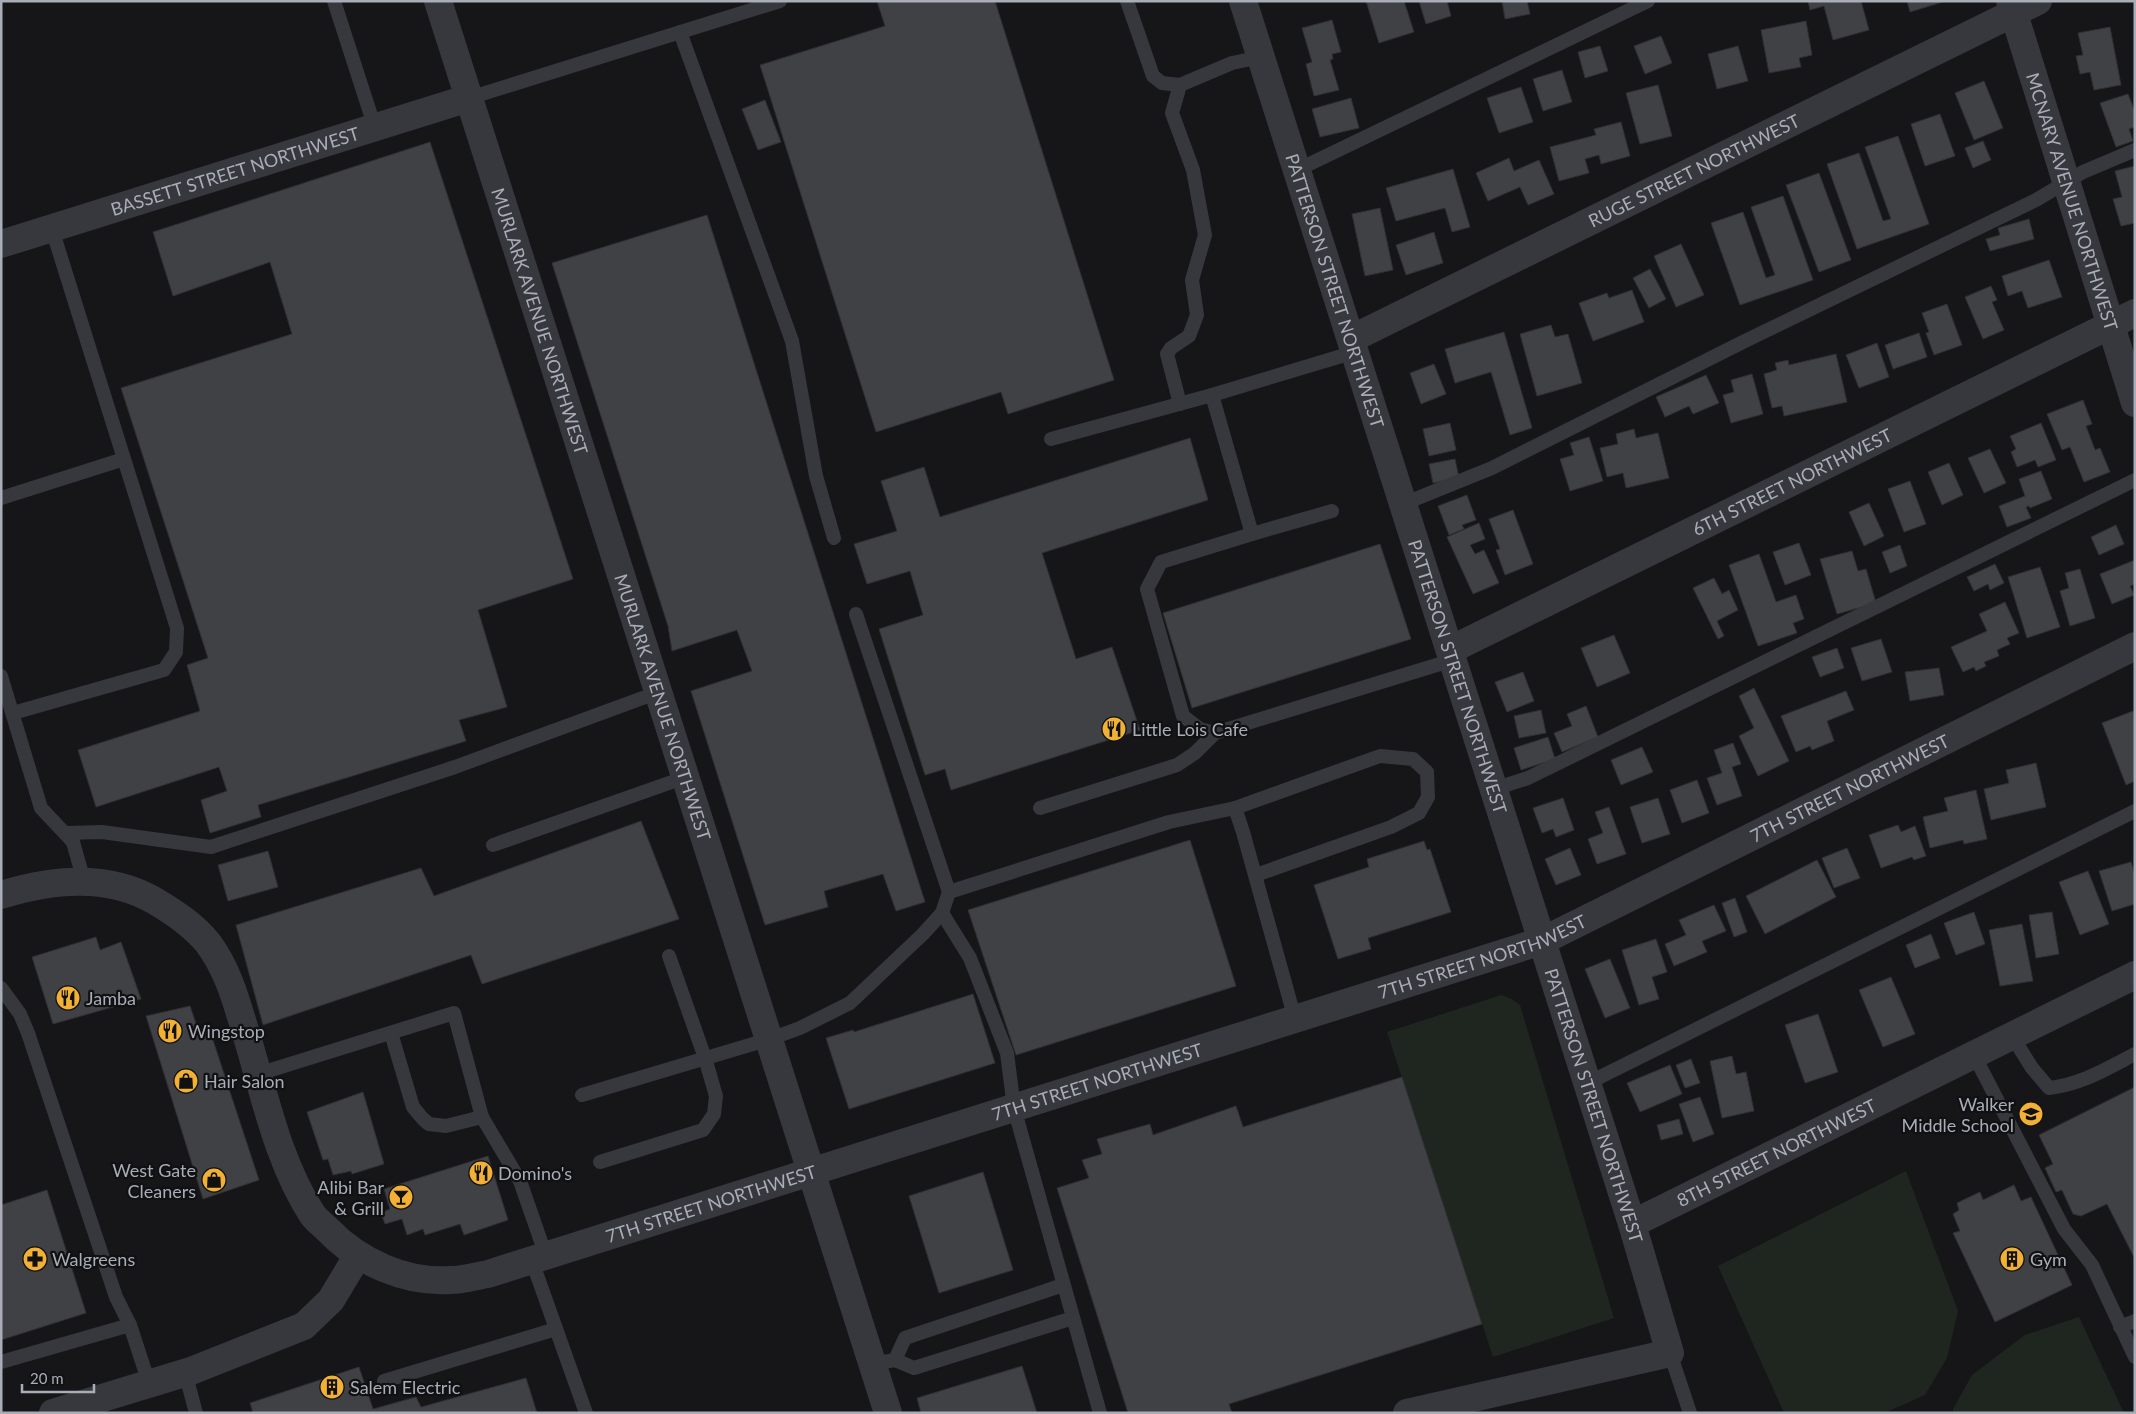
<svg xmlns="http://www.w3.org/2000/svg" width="2136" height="1414" font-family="Lato,sans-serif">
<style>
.green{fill:#1e261f}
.building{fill:#404145;stroke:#303034}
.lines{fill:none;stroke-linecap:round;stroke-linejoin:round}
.service{stroke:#37383d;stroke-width:14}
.minor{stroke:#37383d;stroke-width:28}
.labels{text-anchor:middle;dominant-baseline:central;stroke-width:4.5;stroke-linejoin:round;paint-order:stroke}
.street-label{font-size:18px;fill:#a8adb8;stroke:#111113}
.poi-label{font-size:18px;fill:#a8adb8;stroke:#111113;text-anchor:start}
</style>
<rect width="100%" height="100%" fill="#161618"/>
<g class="green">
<polygon points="1501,995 1512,999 1520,1005 1614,1318 1493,1357 1387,1032"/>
<polygon points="1906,1171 1958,1311 1947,1358 1925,1395 1884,1413 1784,1413 1718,1266"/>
<polygon points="2079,1317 2124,1413 1953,1413 1953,1409 1972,1375 2025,1335"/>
</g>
<g class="building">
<polygon points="877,1 995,1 1114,380 1008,414 1001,392 876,432 760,65 885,26"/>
<polygon points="1366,1 1404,1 1414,32 1379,43"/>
<polygon points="1419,1 1447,1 1451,16 1426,24"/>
<polygon points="1502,1 1527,1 1530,14 1505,19"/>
<polygon points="1808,1 1861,1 1869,30 1833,40 1824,6 1810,10"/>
<polygon points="1907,1 1946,1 1910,12"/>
<polygon points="1332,20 1341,52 1332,54 1333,59 1330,60 1339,90 1314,96 1306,64 1312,62 1302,28"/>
<polygon points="1806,21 1812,55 1799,58 1801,67 1769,73 1761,30"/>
<polygon points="2110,27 2121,85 2094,90 2090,72 2080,74 2076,56 2083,55 2078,33"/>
<polygon points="1661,36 1672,63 1645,74 1634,46"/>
<polygon points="1600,46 1608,71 1585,78 1578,52"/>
<polygon points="1738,46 1748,81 1717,89 1708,54"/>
<polygon points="1562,70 1572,102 1543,111 1533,79"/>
<polygon points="1984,81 2003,128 1974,140 1955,93"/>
<polygon points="1658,85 1672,136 1640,144 1626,93"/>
<polygon points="1521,87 1533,122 1499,133 1487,98"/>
<polygon points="2128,94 2135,112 2135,127 2129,129 2133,141 2116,147 2100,103"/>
<polygon points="1351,98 1359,128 1320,137 1312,109"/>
<polygon points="765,100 781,142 758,150 742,109"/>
<polygon points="1940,114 1955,156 1925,166 1911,124"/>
<polygon points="1621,122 1630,156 1601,164 1599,155 1585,159 1589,173 1559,181 1550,147 1596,135 1594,129"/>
<polygon points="1898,136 1929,224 1857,249 1827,164 1859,153 1883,221 1891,219 1865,147"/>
<polygon points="1983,141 1991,160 1973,168 1965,148"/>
<polygon points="430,142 573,579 478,610 507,707 459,720 466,741 258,805 261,817 210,833 201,800 227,791 219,767 96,807 78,750 200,711 187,665 208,658 121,388 292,334 270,262 173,296 153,232"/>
<polygon points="1509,158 1514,171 1539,160 1554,194 1528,205 1520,187 1488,201 1476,173"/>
<polygon points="2135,166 2135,223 2121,226 2113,199 2122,197 2115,171"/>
<polygon points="1453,169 1470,227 1452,232 1445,208 1396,221 1386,188"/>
<polygon points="1819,173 1851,260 1819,272 1786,185"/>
<polygon points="1783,196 1813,280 1740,305 1711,223 1743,212 1766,278 1775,275 1751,207"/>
<polygon points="1380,208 1393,270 1365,276 1352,214"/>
<polygon points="707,215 925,902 896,911 883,874 824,891 828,907 765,925 691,691 752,671 737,630 672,651 668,626 552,263"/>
<polygon points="2029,219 2034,239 1990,251 1986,239 2000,235 1998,228"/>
<polygon points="1434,232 1443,263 1406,275 1396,245"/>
<polygon points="1681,244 1704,295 1676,307 1654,256"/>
<polygon points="2049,260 2062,297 2028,308 2022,291 2008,296 2002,276"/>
<polygon points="1650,269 1666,299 1649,308 1633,278"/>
<polygon points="1991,286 1997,300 1992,302 2004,330 1983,339 1965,297"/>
<polygon points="1632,290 1644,322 1593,341 1579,303 1607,293 1609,298"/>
<polygon points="1947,304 1962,345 1934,355 1926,333 1929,332 1922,313"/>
<polygon points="1551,325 1555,337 1568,334 1582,383 1537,396 1520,334"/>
<polygon points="1504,332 1532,428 1510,435 1491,372 1455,383 1445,349"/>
<polygon points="1919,333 1927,357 1893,369 1885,345"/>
<polygon points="1877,343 1889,377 1859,388 1846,355"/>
<polygon points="1836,354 1847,402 1784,416 1782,406 1772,408 1764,374 1777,370 1775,363 1788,360 1789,365"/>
<polygon points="1434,364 1446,394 1421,404 1410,373"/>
<polygon points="1752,374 1763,414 1731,423 1723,395 1734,392 1731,380"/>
<polygon points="1706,375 1719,403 1693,414 1689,406 1665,417 1656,397"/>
<polygon points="2083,400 2092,424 2086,426 2095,450 2100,448 2110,472 2084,482 2070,447 2062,450 2047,414"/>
<polygon points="1450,423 1456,450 1429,456 1423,429"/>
<polygon points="2041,423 2056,460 2038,467 2035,460 2017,467 2011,452 2016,449 2010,436"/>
<polygon points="1634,429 1636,438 1658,433 1669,478 1626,488 1623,473 1607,477 1600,448 1618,444 1616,434"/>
<polygon points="1589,437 1603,481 1570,491 1560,459 1574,455 1570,443"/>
<polygon points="1190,438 1208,500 1042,553 1076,659 1112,647 1140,730 951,790 945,769 925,775 879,629 923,615 910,571 867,584 854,544 897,531 881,481 924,467 940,517"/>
<polygon points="1990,449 2006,483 1984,493 1968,458"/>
<polygon points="1455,459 1459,478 1433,483 1429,464"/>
<polygon points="1949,463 1963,495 1942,505 1928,472"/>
<polygon points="2041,471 2052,499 2030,508 2029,506 2026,507 2031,518 2007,527 1999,506 2025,496 2019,479"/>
<polygon points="1910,481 1926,524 1904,532 1888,489"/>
<polygon points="1467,495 1476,520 1462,525 1464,529 1449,535 1438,506"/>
<polygon points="1869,503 1884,536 1864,546 1849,512"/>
<polygon points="1513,510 1533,564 1505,575 1496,550 1500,549 1489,519"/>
<polygon points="1479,523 1485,539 1470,545 1475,554 1484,550 1499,583 1473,594 1447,537"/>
<polygon points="2116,525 2124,544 2099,555 2091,537"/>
<polygon points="1799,543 1811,575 1785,585 1773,552"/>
<polygon points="1380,544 1411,639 1192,708 1163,613"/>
<polygon points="1900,545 1907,566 1890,573 1882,552"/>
<polygon points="1852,551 1858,571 1866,569 1876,603 1837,614 1820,559"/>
<polygon points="1759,554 1776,602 1796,595 1804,619 1793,623 1797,633 1758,646 1729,565"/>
<polygon points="2135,560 2135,584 2130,586 2134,595 2112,604 2100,574"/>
<polygon points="1995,564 2004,583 1990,590 1988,584 1974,591 1967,577"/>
<polygon points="2040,567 2060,627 2027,638 2008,577"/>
<polygon points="2080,569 2095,618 2070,626 2060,591 2069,588 2065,573"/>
<polygon points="1714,578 1722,594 1729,590 1738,610 1717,621 1724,636 1718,639 1693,588"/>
<polygon points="2005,602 2019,633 2007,638 2010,644 1997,650 1999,656 1984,662 1986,666 1976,671 1974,667 1963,672 1951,647 1987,631 1979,614"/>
<polygon points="1614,635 1630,673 1597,687 1581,648"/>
<polygon points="1881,639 1892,672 1862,681 1851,648"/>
<polygon points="1837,648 1844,668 1820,677 1812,657"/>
<polygon points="1939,668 1944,695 1910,701 1905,672"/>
<polygon points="1523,672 1534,701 1507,712 1495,682"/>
<polygon points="1754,688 1789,761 1758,776 1739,736 1754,728 1739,696"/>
<polygon points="1846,691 1854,710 1827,721 1834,741 1812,750 1810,746 1796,752 1781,716"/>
<polygon points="1586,706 1598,737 1562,752 1554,733 1572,726 1567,714"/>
<polygon points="1541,710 1546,733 1519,738 1514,716"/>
<polygon points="2133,711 2135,716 2135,781 2126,785 2102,723"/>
<polygon points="1548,737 1555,759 1521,770 1514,748"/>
<polygon points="1733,743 1741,764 1732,767 1742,796 1717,805 1707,778 1722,773 1714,750"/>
<polygon points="1642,747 1653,772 1621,785 1611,760"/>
<polygon points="2036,763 2046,807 1991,820 1984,789 2009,783 2006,770"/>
<polygon points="1697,780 1709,813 1682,823 1670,790"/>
<polygon points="1976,790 1987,839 1964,844 1963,840 1930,848 1923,817 1948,811 1944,798"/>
<polygon points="1563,798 1574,830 1556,837 1553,829 1542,833 1533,808"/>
<polygon points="1658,798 1670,834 1642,843 1630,807"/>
<polygon points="1609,807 1626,854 1597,864 1588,839 1603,833 1595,812"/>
<polygon points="641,821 679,919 482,984 471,955 263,1025 236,925 421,868 434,896"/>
<polygon points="1898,825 1901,832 1915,826 1926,856 1914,860 1912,857 1881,868 1869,835"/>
<polygon points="1190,840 1236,986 1016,1055 968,910"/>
<polygon points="1424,841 1427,850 1430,849 1451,912 1368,938 1371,949 1338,959 1314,885 1369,867 1367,859"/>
<polygon points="1570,848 1581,875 1556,885 1545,859"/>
<polygon points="1847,848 1860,878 1834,888 1822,858"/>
<polygon points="268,851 278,887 228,901 218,865"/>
<polygon points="1817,860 1836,897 1765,934 1746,896"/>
<polygon points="2131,862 2135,875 2135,904 2112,911 2099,871"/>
<polygon points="2088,871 2109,924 2080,935 2059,882"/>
<polygon points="1735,898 1747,932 1734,937 1722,903"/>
<polygon points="1714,905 1726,931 1702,941 1707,952 1674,966 1665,944 1686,935 1679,920"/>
<polygon points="1974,912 1985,944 1956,955 1944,923"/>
<polygon points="2052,912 2059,954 2036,958 2029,915"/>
<polygon points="2022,924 2033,981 2000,986 1989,930"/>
<polygon points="1931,934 1940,958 1915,968 1906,945"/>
<polygon points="96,937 100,950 121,942 141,999 53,1024 32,957"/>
<polygon points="1656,939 1667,972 1652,977 1659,999 1639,1005 1622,950"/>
<polygon points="1610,959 1630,1008 1605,1018 1585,969"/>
<polygon points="1891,977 1915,1034 1883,1047 1859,990"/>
<polygon points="973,994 995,1063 849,1109 826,1038 853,1030 854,1032"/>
<polygon points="190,1006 200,1035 210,1031 259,1180 203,1199 146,1016"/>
<polygon points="1818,1014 1838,1072 1805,1083 1785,1025"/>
<polygon points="1732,1056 1736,1074 1746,1072 1754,1111 1722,1118 1710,1061"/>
<polygon points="1691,1059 1700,1083 1685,1088 1676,1065"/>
<polygon points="1670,1065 1682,1094 1640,1112 1627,1083"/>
<polygon points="1402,1077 1482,1324 1229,1404 1232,1413 1128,1413 1057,1188 1089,1178 1082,1160 1102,1154 1097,1139 1150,1124 1153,1135 1236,1106 1243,1127"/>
<polygon points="2135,1087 2135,1259 2107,1204 2081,1216 2073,1214 2062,1190 2056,1192 2045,1168 2053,1164 2039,1135"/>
<polygon points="363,1092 384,1164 352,1174 351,1171 333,1175 328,1159 323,1160 307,1112"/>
<polygon points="1700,1097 1714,1134 1693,1142 1679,1104"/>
<polygon points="1679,1119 1683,1134 1661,1140 1657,1125"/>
<polygon points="488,1156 508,1220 464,1235 460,1224 425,1235 423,1229 407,1235 402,1219 385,1224 381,1213 390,1209 384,1189"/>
<polygon points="983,1172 1013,1270 939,1293 909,1196"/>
<polygon points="2014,1185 2021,1201 2031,1197 2072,1285 1995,1322 1953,1233 1960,1231 1953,1214 1959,1210 1957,1203 1980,1192 1983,1200"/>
<polygon points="47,1190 86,1313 1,1340 1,1205"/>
<polygon points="1022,1366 1037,1413 921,1413 917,1398"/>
<polygon points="359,1367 373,1409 416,1397 421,1407 526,1378 537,1413 253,1413 250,1403"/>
</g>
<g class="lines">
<g class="service">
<polyline points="334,1 375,128"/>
<polyline points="1127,1 1153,76 1162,83 1180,85"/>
<polyline points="680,32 792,341 816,476 834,538"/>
<polyline points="469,98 780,1"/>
<polyline points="1297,170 1648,1"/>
<polyline points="1355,352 1212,395 1252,534 1161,562 1147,589 1183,716 1200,729 1215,733 1453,660"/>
<polyline points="1180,404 1167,354 1171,348 1189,336 1197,315 1192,280 1205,235 1193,170 1172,113 1180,85 1232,63 1261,57"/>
<polyline points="1051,439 1212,395"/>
<polyline points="1,498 124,459"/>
<polyline points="1403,504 1492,468 1745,341 2036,200 2083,172 2135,150"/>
<polyline points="1252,534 1332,511"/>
<polyline points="1,676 41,808 73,842 84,881"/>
<polyline points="13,713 164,670 176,652 177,628 52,229"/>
<polyline points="1494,789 1528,778 2135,480"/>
<polyline points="1040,808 1177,765 1195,753 1215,733"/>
<polyline points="1235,808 1380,756 1413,759 1427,772 1428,797 1419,813 1391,827 1256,875"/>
<polyline points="65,833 102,832 211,847 455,767 659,692"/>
<polyline points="493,845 686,777"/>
<polyline points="949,892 1169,822 1235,808 1243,832 1295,1019"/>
<polyline points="942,913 970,958 1007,1053 1014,1108 1100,1413"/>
<polyline points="1,988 20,1014 28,1033 116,1297 130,1325 149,1383"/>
<polyline points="391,1033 413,1107 423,1119 429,1124 446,1126 482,1117"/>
<path d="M2012,1036L2032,1068L2049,1088C2082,1084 2106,1069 2135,1054"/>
<polyline points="1974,1055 2064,1229 2092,1265 2135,1357"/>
<polyline points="258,1074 454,1013 482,1117 520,1181 546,1256"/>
<polyline points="1588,1083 2135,811"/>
<polyline points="582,1095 770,1039 800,1028 850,1003 923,934 942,913 949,892 856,614"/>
<polyline points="600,1162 703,1130 714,1114 716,1096 705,1058 669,956"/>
<polyline points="532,1261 586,1413"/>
<polyline points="2120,1327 2135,1321"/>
<polyline points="1670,1353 1690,1413"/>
<polyline points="895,1360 905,1338 1063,1285"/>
<polyline points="1,1362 130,1325"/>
<polyline points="872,1364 895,1360 914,1368 1073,1318"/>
<polyline points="185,1372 196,1413"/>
<polyline points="384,1381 556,1329"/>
</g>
<g class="minor">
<path id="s1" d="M438,1L888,1413"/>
<path id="s2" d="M1243,1L1632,1224L1670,1353L1407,1413"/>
<path id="s3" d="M2010,1L2135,403"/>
<path id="s4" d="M1,244L469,98"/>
<path id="s5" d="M1351,339L2038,1"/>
<path id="s6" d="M1450,650L2135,313"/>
<path id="s7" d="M1,895C52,879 107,873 155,901C175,913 193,925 208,943C229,971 237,1004 247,1037C265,1096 278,1162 312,1214C316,1220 323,1225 328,1230C359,1262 405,1283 451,1280C463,1280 476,1276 488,1274L1542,941L2135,646"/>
<path id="s8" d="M1632,1224L2135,975"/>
<polyline points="53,1413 191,1371 304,1326 331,1300 358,1255"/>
</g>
</g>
<defs>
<symbol id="restaurant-disc" viewBox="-11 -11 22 22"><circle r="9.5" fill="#f2b134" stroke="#111113"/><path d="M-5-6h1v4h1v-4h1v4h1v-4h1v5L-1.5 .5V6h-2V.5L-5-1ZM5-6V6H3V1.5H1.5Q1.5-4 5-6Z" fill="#111"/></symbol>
<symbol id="shop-disc" viewBox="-11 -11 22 22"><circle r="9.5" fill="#f2b134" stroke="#111113"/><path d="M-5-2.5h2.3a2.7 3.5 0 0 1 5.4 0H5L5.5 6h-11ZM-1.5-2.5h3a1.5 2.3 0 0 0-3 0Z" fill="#111"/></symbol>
<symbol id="school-disc" viewBox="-11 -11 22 22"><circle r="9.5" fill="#f2b134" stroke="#111113"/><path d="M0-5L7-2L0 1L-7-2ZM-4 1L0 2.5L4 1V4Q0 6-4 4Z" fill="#111"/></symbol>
<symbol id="bar-disc" viewBox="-11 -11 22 22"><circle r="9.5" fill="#f2b134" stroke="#111113"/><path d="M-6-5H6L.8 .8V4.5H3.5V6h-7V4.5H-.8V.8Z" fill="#111"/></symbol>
<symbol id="pharmacy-disc" viewBox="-11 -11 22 22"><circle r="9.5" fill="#f2b134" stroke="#111113"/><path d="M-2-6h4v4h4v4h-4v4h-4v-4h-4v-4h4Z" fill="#111"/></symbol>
<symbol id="building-disc" viewBox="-11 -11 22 22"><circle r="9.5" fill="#f2b134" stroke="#111113"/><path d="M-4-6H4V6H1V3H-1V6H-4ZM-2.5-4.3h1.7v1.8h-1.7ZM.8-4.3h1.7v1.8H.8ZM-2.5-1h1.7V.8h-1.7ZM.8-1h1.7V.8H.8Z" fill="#111"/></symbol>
</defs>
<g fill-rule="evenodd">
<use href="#restaurant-disc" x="1100" y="715" width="28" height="28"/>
<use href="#restaurant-disc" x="54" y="984" width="28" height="28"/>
<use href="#restaurant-disc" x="156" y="1017" width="28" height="28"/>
<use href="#shop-disc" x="172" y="1067" width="28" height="28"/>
<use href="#school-disc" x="2017" y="1100" width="28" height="28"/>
<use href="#restaurant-disc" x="467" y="1159" width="28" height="28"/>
<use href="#shop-disc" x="200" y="1166" width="28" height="28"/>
<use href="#bar-disc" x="387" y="1183" width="28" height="28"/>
<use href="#pharmacy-disc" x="21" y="1245" width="28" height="28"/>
<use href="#building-disc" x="1998" y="1245" width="28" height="28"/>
<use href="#building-disc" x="318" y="1373" width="28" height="28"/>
</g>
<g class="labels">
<g class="street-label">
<text stroke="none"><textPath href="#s5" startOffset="382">RUGE STREET NORTHWEST</textPath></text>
<text stroke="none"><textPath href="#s4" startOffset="245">BASSETT STREET NORTHWEST</textPath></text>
<text stroke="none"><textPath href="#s3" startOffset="210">MCNARY AVENUE NORTHWEST</textPath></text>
<text stroke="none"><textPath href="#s2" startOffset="304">PATTERSON STREET NORTHWEST</textPath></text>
<text stroke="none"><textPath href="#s1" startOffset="336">MURLARK AVENUE NORTHWEST</textPath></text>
<text stroke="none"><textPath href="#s6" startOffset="381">6TH STREET NORTHWEST</textPath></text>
<text stroke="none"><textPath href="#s2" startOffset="709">PATTERSON STREET NORTHWEST</textPath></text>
<text stroke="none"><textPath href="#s1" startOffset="741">MURLARK AVENUE NORTHWEST</textPath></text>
<text stroke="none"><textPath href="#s7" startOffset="2164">7TH STREET NORTHWEST</textPath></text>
<text stroke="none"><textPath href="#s7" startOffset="1759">7TH STREET NORTHWEST</textPath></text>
<text stroke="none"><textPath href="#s7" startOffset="1354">7TH STREET NORTHWEST</textPath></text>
<text stroke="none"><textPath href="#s2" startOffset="1159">PATTERSON STREET NORTHWEST</textPath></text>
<text stroke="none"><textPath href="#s8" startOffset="161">8TH STREET NORTHWEST</textPath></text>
<text stroke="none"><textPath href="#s7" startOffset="949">7TH STREET NORTHWEST</textPath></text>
</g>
<g class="poi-label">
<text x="1132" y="729">Little Lois Cafe</text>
<text x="86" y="998">Jamba</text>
<text x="188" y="1031">Wingstop</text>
<text x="204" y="1081">Hair Salon</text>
<text x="2014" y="1104" text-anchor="end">Walker<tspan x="2014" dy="21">Middle School</tspan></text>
<text x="196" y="1170" text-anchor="end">West Gate<tspan x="196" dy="21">Cleaners</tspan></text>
<text x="498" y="1173">Domino's</text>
<text x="384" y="1187" text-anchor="end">Alibi Bar<tspan x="384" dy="21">&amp; Grill</tspan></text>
<text x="52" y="1259">Walgreens</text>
<text x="2030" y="1259">Gym</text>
<text x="350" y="1387">Salem Electric</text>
</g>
</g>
<rect width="2136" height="1414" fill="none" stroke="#a8adb8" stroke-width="5"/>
<path d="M22 1384v8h72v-8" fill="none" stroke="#a8adb8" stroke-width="2.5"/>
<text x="30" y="1384" font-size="15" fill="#a8adb8" stroke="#111113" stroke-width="4" paint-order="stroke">20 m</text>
</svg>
